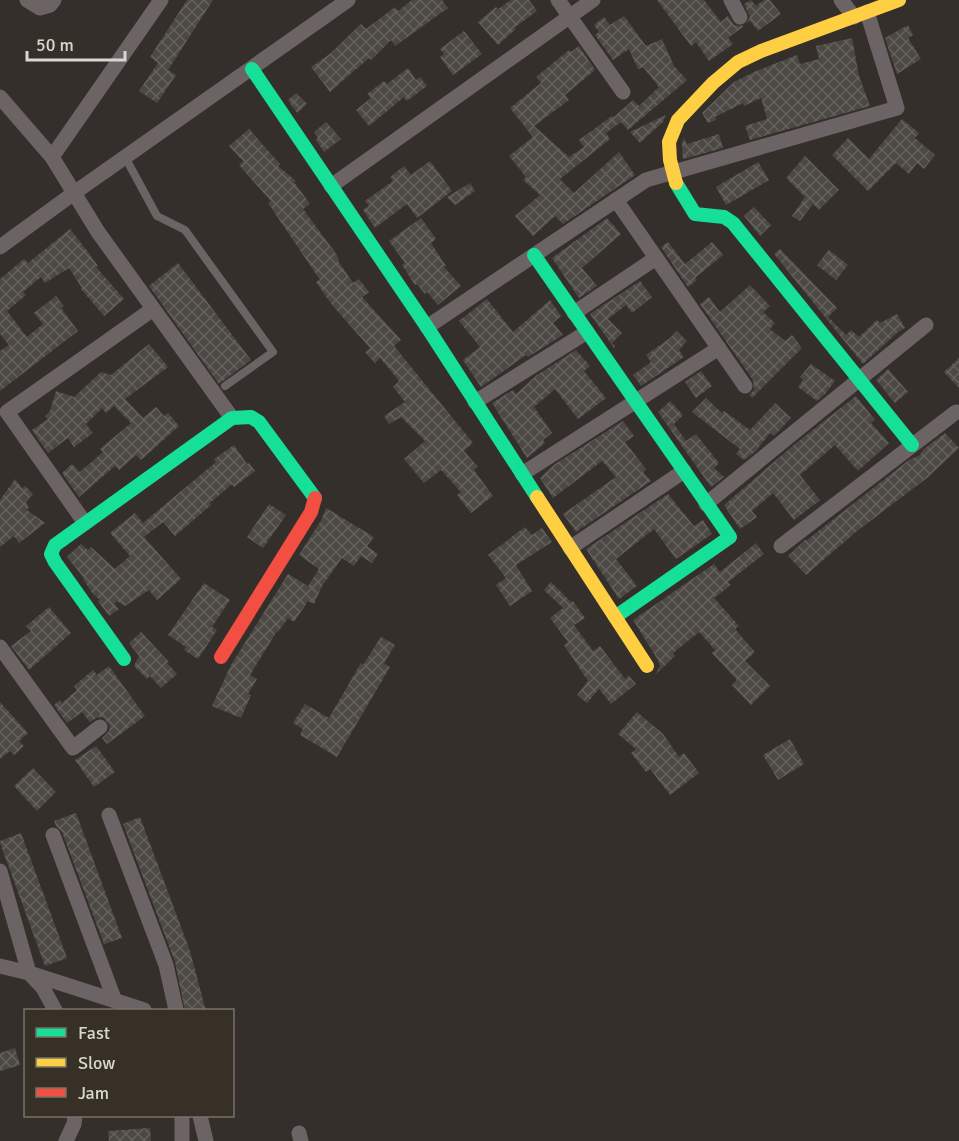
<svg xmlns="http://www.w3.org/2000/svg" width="959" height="1141" font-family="Signika,sans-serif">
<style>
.building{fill:url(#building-cross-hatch)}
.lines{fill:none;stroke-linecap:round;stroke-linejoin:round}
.lane{stroke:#6c6464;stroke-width:8}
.street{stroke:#6c6464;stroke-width:15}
.fast{stroke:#16e098;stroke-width:14}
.slow{stroke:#ffcf43;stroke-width:14}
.jam{stroke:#f24e42;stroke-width:14}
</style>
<defs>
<pattern id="building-cross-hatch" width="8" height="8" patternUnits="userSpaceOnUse" patternTransform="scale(1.5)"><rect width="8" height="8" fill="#4c4844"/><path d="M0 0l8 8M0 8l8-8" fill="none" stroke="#65625e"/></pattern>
</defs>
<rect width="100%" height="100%" fill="#342f2a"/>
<g class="building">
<polygon points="187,0 213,0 168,70 176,75 157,103 139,91 158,63 150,57"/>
<polygon points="412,0 442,0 448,8 395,46 391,40 371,60 369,58 330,92 311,67 331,53 361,24 366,29 395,7 398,11"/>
<polygon points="511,0 529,0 537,11 514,28 516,29 498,45 478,22 496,7 498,9"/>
<polygon points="657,0 704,0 721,22 728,16 734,25 744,26 728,38 733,44 709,61 696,42 691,46"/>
<polygon points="751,0 756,6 764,0 770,0 781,14 758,31 750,21 746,24 750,17 744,4"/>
<polygon points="624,16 646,46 662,39 674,66 687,80 628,130 621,122 606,133 610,139 560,179 574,193 619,152 635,175 563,224 555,216 533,236 515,216 540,195 523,180 526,177 509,156 533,137 510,108 541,83 536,77 569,50 571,52 579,46 595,70 565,95 569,100 534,126 569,157 584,147 579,140 612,116 613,117 615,116 633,100 639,106 659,87 643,67 638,69 629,49 613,60 595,35 599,32 594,25 604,17 610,25"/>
<polygon points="908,25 913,35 908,38 921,59 897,74 885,38"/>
<polygon points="464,31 482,54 453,75 440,57 444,54 440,49"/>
<polygon points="852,38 859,76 870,106 750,140 745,126 767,119 761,98 744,106 743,103 715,117 716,120 708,123 702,113 734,82 754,72 797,55 800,64 819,59 816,46"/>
<polygon points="408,68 416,80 420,77 427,86 407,101 404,97 369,126 356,110 371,98 367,94 384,81 387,84"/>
<polygon points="296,93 307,104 297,113 288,100"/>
<polygon points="666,115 663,122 640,143 630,132"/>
<polygon points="902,119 919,133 915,138 935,155 924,169 917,163 909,174 896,163 868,191 832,155 848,138 869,159"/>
<polygon points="326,122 341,139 324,152 316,140 318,138 314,132"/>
<polygon points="249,129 280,164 278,166 296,181 294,182 310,204 303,209 337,255 339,260 338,261 353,283 359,279 369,292 362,297 401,340 394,346 473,443 464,451 478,467 474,470 493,496 471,513 457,495 461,492 441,470 424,483 404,459 425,441 401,417 389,424 384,416 405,402 393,387 399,381 380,358 375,363 365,352 370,348 332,305 316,282 320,280 268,203 271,201 239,165 243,161 229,146"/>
<polygon points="719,134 723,148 683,159 682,144 684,138 687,144"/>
<polygon points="805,156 839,190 819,210 813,204 800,221 792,216 805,197 786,178"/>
<polygon points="430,161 452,191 417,218 407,204 375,228 363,210 369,206 365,201 393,181 390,177 404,166 411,175"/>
<polygon points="758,162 769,180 726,205 716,187"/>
<polygon points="470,183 475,191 455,205 447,197"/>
<polygon points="754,207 771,225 760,236 744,216"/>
<polygon points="421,218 436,239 431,243 446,266 444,267 461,286 438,305 427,292 425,294 417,284 415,285 402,265 405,263 389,241"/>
<polygon points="607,218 621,234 582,268 597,286 579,298 552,258"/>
<polygon points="70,229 88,252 98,266 96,267 124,299 104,316 81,289 82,288 69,268 45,283 41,277 23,292 26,295 7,311 27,337 43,324 34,313 56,296 64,306 61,308 78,331 0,391 0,351 9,345 0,334 0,279 24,259 28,263"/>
<polygon points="668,242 685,264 712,242 723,255 695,278 697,280 688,287 661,247"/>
<polygon points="780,249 837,308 828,317 846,335 851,330 859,337 877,320 880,323 897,314 905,328 898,332 863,364 774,254"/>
<polygon points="829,250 848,265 836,280 817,265"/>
<polygon points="178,263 251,360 219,384 149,286"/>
<polygon points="640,281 652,297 632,313 626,305 608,319 622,333 612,343 615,346 614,348 590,314"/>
<polygon points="750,285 770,306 763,312 775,323 770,329 785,341 792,335 802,348 752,398 749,395 754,390 753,380 700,304 709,297 720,312"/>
<polygon points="487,299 513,332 550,300 561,316 553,323 563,335 528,357 526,355 481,387 463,360 480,347 459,321"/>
<polygon points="677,331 687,341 679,350 684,357 641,386 633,375 651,362 646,355 670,338"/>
<polygon points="149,344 168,367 125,399 143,418 156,407 164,416 168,413 179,426 141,460 136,455 119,470 115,466 79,497 62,473 72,464 80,472 103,452 100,449 131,423 114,406 106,413 102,408 86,424 93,433 74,447 68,438 48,453 32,430 48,419 45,416 50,411 56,391 74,397 101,372 111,375"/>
<polygon points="576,350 590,366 584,371 606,398 578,419 555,389 534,407 552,433 543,440 545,443 527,458 492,403 513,390 516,394 537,375"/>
<polygon points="959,358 959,388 944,372"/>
<polygon points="811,364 835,381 825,394 817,401 798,387 803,380 800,377"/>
<polygon points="888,369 908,392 895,403 876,380"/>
<polygon points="701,371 712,386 696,398 685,382"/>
<polygon points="856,396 875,420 871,423 889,443 858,471 835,445 800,475 820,500 794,520 773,493 752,511 757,517 740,529 724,505 795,444"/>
<polygon points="706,398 722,413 724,411 750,430 775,403 791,418 774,436 770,433 756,451 744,460 736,454 740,449 692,412"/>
<polygon points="670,401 683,415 674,424 686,441 696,434 719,463 714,468 724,477 711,487 658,412"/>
<polygon points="623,421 634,436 625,442 646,469 643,472 651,481 576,532 563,514 616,477 602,461 553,498 540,478 555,464"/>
<polygon points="945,433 959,448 927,478 857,531 806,575 788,556 805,540 807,540 909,460 920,455 924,449"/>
<polygon points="234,445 247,464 249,463 255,471 234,487 232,484 210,503 211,505 175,536 163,522 144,537 181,579 157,600 149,590 125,606 117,601 114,604 119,609 109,616 98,601 100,600 93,594 83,579 84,578 67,557 81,544 88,550 91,547 115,569 130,556 110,533 135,513 143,523 216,462 214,459"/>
<polygon points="15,479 22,488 25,486 33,494 26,502 29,507 27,510 45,523 19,543 14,536 0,547 0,500"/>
<polygon points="668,494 694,526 703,520 712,534 676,559 654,529 616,559 637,586 619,599 586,549"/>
<polygon points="269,504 286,515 263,548 247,537"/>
<polygon points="326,508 374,537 367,546 378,554 372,563 361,556 354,566 342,558 322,586 314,604 308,601 294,622 288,618 278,632 277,631 250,675 257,679 248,694 251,695 241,718 212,706 231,665 288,574 308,586 319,569 299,555 322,519"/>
<polygon points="525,527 532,535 542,528 552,542 516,565 532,591 510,606 496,585 506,578 488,555"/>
<polygon points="756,543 764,554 728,582 731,585 714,598 739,626 735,629 755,652 745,661 770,686 751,705 732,685 737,680 712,653 715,650 699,632 673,653 675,656 655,675 660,666 658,660 633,620 714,564 720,572"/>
<polygon points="551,582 571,602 573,601 585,618 574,625 593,651 600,646 625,679 629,676 636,684 611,704 599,689 587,703 577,695 588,681 564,645 568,642 550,618 563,608 544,590"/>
<polygon points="204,583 230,600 212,627 217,630 198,659 184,650 186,647 168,635"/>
<polygon points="49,607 71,633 29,670 11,646 31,631 26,626"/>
<polygon points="141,632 169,662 167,663 177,674 161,688 150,676 147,679 134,666 139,656 129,643"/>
<polygon points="381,637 395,645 384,663 390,667 337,757 300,735 303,729 293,723 305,704 329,718 361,663 363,665"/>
<polygon points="109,666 145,716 107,744 102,738 109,731 110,726 104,718 98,717 90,722 82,712 67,723 54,705 60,700 62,703 77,690 74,686 93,670 97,675"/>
<polygon points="0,702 28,733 19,741 24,746 14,755 10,751 0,759"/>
<polygon points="637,712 663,734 679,757 684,753 699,773 670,795 650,769 646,772 631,753 636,749 618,734"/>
<polygon points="790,739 804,764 778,780 763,755"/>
<polygon points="96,746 115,772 94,787 75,760"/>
<polygon points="33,768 56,792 37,811 14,786"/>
<polygon points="76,813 122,938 104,944 62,832 56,826 54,821"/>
<polygon points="140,817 190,951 206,1011 185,1011 175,962 123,824"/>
<polygon points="21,833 67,958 45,966 0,843 0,841"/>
<polygon points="15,1048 20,1065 0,1071 0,1053"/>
<polygon points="150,1128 151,1141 109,1141 108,1131"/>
</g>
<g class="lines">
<polyline class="lane" points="125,157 157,216 185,230 273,352 225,386"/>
<g class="street">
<polyline points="27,0 40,8 50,5 54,0"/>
<polyline points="558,0 623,92"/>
<polyline points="731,0 740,17"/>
<polyline points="841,0 854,17"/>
<polyline points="0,97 52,157 98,232 232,418"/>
<polyline points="52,157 161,0"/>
<polyline points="331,186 593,0"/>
<polyline points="616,200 745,386"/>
<polyline points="0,247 74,193 348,0"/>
<polyline points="574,313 656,258"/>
<polyline points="427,327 646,180 897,108 867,12"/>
<polyline points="475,402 587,332"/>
<polyline points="522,474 719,348"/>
<polyline points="706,504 926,325"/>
<polyline points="85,523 7,412 153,309"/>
<polyline points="781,546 956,412"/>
<polyline points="570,548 684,471"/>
<polyline points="0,647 73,748 100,727"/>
<polyline points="109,815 166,965 176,1010"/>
<polyline points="53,835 115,1001"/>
<polyline points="0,871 29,973 43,988 55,1010"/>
<polyline points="0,966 29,973 144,1010"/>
<polyline points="182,1116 182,1141"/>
<polyline points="200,1116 206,1141"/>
<polyline points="299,1133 301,1141"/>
<polyline points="66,1141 74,1124 75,1116"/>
</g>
<g class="fast">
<polyline points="252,69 427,327 537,497"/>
<polyline points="676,183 695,214 724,217 733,223 912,445"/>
<polyline points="534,255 730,537 615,617"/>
<polyline points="124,659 55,562 51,554 55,545 232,418 251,417 259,422 315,498"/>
</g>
<g class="slow">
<polyline points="676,183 670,160 669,142 678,120 713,83 738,62 761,51 899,0"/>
<polyline points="537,497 647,666"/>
</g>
<polyline class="jam" points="221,657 311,512 315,498"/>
</g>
<rect x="24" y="1009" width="210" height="108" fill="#373027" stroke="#78726b" stroke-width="1.5"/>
<rect x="36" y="1028" width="30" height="9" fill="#16e098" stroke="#78726b" stroke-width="1.5"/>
<text x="78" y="1039" font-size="18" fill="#dad6d0">Fast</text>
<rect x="36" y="1058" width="30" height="9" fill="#ffcf43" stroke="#78726b" stroke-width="1.5"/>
<text x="78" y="1069" font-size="18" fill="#dad6d0">Slow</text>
<rect x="36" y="1088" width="30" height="9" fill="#f24e42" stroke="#78726b" stroke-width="1.5"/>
<text x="78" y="1099" font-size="18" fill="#dad6d0">Jam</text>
<path d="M27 51v9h98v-9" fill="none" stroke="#dad6d0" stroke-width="3"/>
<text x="36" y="51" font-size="18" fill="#dad6d0" stroke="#373027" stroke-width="4.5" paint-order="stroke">50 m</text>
</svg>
